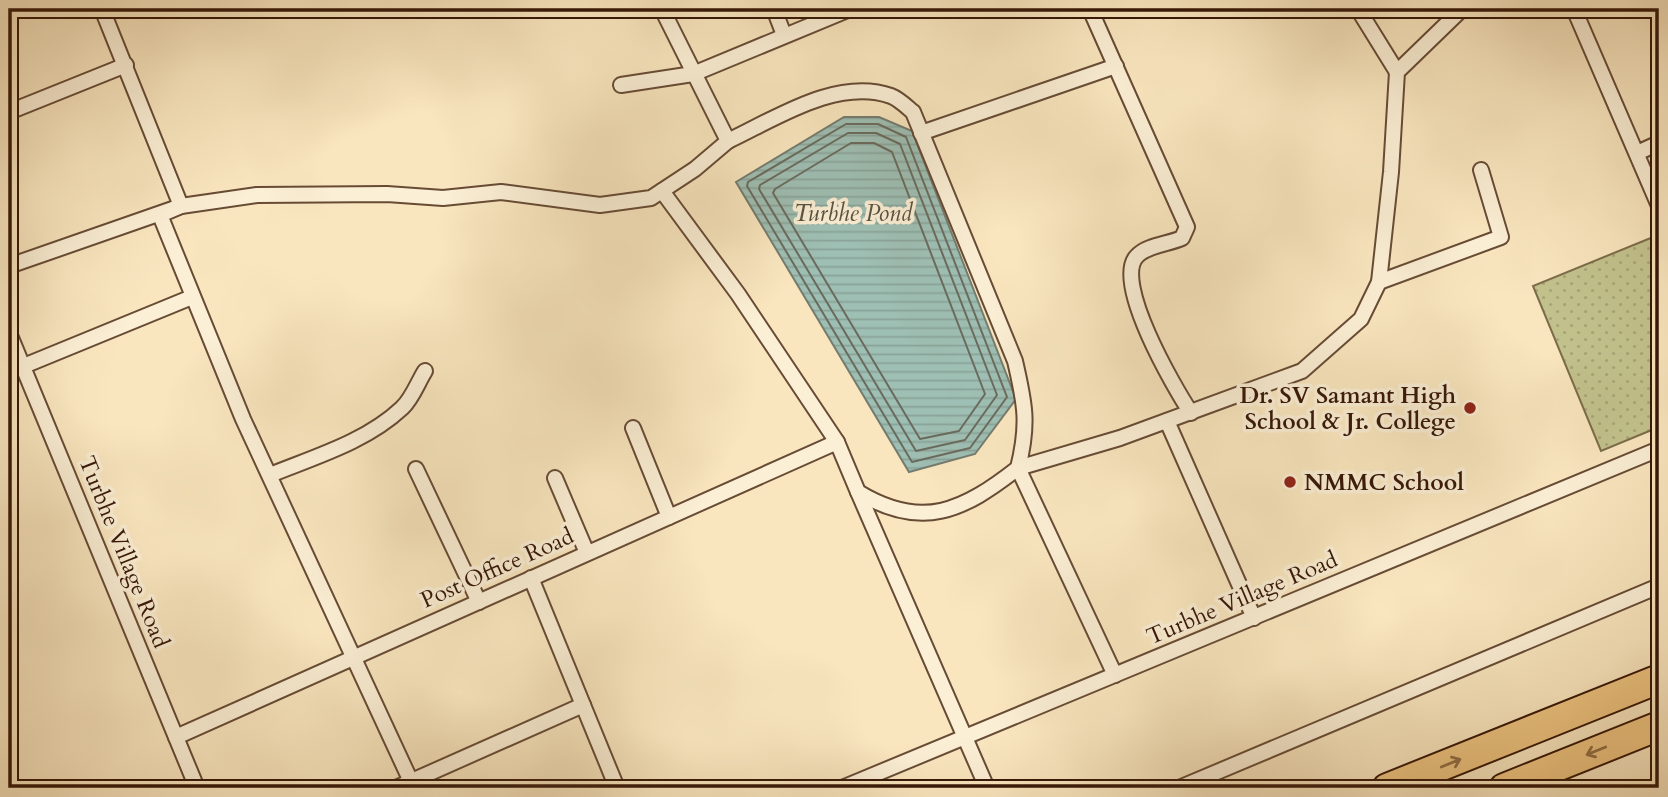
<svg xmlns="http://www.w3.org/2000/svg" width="1668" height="797" font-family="Cardo,serif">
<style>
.green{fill:url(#green-dots);stroke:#7c6d4a;stroke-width:2}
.water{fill:url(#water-rules);stroke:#747c6f;stroke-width:2}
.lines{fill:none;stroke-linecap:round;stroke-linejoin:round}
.shore{stroke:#6a6b5e;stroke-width:2}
.street-casing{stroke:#674b35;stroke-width:18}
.highway-casing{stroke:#361707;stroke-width:32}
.street{stroke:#fbefd5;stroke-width:14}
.highway{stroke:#ecc380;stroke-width:28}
.oneway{stroke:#916d44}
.poi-dot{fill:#8f2418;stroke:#fbefd5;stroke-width:2.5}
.labels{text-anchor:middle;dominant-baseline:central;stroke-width:7;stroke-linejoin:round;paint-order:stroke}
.poi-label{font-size:23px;font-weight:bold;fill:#361707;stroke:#fbefd5;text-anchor:end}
.street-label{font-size:23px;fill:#361707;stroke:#fbefd5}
.water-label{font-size:24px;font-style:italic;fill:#5a5244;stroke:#fbefd5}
</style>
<defs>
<pattern id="green-dots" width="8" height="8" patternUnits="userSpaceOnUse" patternTransform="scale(1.75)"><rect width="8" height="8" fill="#c3c38e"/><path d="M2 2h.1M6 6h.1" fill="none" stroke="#a8a779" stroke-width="1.8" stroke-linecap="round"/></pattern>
<pattern id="water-rules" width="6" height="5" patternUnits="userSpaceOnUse" patternTransform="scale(1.75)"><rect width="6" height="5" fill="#9ebfb4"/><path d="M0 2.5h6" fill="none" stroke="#89a399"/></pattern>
</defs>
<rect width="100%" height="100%" fill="#f9e6bf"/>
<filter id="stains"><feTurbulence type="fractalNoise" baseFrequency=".00286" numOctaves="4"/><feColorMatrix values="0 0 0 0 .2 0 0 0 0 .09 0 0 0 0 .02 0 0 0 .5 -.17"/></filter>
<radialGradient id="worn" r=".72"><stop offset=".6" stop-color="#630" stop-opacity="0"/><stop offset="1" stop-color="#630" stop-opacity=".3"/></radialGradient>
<polygon class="green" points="1658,235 1659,427 1601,451 1533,286"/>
<polygon class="water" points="844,117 879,117 912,131 1016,399 975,454 909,472 736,182"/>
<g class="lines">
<g class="shore">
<polygon points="846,124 878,124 906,137 1007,397 970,448 912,462 747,186 748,182"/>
<polygon points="848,133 876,133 900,144 997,395 965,440 916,451 759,189 760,185"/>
<polygon points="851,143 874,143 892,152 985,394 959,431 920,439 773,193 775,189"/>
</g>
<defs>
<g id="street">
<polyline points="102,9 181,206 160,215 243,419 414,788"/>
<polyline points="774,9 784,35"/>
<path d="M1090,9L1187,227L1182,238C1169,244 1147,245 1137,256C1112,281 1174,387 1191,413"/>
<polyline points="1358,9 1397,72"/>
<polyline points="1574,9 1659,206"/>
<polyline points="9,11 13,9"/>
<polyline points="621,85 693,74 850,9"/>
<polyline points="9,112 126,65"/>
<polyline points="921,133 1116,66"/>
<polyline points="1637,153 1659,143"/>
<path d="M662,191L738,294L837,442L858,492C922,531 963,511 1018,468C1029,424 1025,404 1015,361L913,112C907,107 899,99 891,96C837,77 775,119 728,141"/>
<polyline points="9,266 181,206 257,195 387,194 443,198 501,192 600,205 651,198 695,169 728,141 662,9"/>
<polyline points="1379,282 1501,237 1481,170"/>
<polyline points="9,333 197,788"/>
<polyline points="9,372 192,297"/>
<polyline points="1167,421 1254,618"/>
<polyline points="633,428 669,517"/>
<polyline points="416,469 479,602"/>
<path d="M270,475C314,457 366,442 402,408C412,399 418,382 425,371"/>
<polyline points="555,478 587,553"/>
<polyline points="858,492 987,788"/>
<polyline points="531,578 617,788"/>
<polyline points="1115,675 1018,468 1120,438 1302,371 1361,319 1379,282 1391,172 1397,72 1462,9"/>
<polyline points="176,737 837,442"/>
<polyline points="396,788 583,705"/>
<polyline points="842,788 1659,449"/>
<polyline points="1179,788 1659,586"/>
</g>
<g id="highway">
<polyline points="1387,788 1659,679"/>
<polyline points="1504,788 1659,726"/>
</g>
</defs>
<use href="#street" class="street-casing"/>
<use href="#highway" class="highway-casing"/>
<use href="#street" class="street"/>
<use href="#highway" class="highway"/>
</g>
<defs><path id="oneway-shaft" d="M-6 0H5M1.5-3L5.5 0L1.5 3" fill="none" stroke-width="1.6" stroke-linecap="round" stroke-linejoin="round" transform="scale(1.75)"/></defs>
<g class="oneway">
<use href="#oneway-shaft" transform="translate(1596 751) rotate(158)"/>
<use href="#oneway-shaft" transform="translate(1451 763) rotate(-22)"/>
</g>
<g class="poi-dot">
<circle cx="1470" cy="408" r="7"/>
<circle cx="1290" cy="482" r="7"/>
</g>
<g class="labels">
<g class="poi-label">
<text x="1456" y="395">Dr. SV Samant High<tspan x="1456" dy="26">School &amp; Jr. College</tspan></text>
<text x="1304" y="482" text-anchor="start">NMMC School</text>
</g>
<g class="street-label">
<text transform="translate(124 552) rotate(68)">Turbhe Village Road</text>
<text transform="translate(497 568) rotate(-24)">Post Office Road</text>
<text transform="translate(1242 598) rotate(-23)">Turbhe Village Road</text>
</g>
<g class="water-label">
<text x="853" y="213">Turbhe Pond</text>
</g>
</g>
<rect width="1668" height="797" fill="none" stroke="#f9e6bf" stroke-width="35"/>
<rect x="10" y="10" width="1647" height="776" fill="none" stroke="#361707" stroke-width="3.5"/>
<rect x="18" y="18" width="1633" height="762" fill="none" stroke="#361707" stroke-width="2"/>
<rect width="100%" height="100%" filter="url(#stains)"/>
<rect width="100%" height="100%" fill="url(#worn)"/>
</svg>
